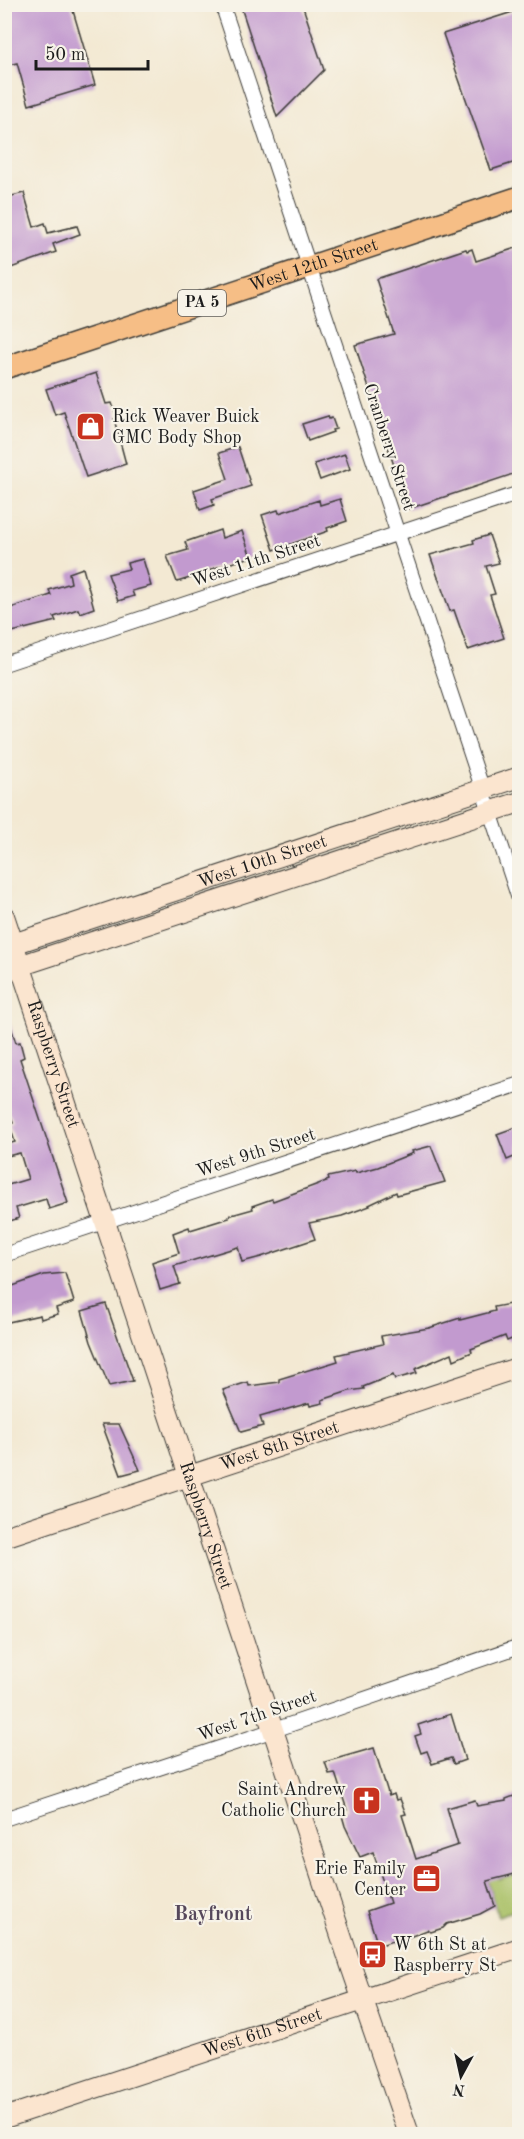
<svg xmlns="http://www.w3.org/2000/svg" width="524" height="2139" font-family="'Old Standard TT',serif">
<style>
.green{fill:#a7bf64;stroke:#626e40;stroke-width:1.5}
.building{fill:#c29acf}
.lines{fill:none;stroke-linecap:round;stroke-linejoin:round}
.street-casing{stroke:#3c3b37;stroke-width:16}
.secondary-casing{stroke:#3c3b37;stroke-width:22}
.primary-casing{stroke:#3c3b37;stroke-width:24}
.street{stroke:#fff;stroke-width:14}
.secondary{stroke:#fbe5cf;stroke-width:20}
.primary{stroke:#f6be86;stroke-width:21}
.labels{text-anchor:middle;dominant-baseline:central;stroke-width:4.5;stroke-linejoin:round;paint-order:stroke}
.shield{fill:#f7f3e8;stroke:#5e5c59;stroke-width:1.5}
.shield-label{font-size:16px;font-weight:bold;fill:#1c1c1c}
.street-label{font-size:18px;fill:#1c1c1c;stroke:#f7f3e8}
.poi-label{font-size:18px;fill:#1c1c1c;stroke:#f7f3e8;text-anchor:start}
.neighbourhood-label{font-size:20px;font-weight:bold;fill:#56485b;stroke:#f7f3e8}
</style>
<rect width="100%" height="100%" fill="#f7f3e8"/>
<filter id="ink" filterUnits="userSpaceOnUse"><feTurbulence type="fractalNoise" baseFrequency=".0167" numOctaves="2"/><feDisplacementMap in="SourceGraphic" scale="12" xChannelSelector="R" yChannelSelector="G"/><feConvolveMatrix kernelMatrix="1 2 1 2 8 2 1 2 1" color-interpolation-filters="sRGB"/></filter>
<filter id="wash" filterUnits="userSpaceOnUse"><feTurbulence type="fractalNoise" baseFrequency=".008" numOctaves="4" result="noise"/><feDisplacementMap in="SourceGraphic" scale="24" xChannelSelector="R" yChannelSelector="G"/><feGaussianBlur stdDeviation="1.35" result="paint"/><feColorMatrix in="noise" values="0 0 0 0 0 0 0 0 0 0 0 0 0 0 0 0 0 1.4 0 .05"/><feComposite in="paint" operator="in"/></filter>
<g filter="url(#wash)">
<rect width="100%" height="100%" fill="#f3e9d3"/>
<polygon class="green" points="488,1849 499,1879 519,1873 519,1909 498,1916 487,1880"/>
<g id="blocks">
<g class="building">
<polygon points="4,4 71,4 95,85 29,105 17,63 4,66"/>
<polygon points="240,4 302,4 324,70 277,117"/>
<polygon points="519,10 519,161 491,170 443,34"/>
<polygon points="24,193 34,227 45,223 48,233 77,226 80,234 53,244 56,252 8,269 8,267 4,268 4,198"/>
<polygon points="519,247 519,472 408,509 355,345 394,334 376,279 466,249 467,251 472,249 476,261"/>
<polygon points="96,373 106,404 112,403 117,417 114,419 126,464 86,477 64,412 55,415 46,389"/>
<polygon points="328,416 329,419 332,418 336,429 332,430 333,432 308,441 302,424"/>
<polygon points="238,447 251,486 212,499 214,505 200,510 194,490 228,479 219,453"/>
<polygon points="345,454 350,469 320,480 314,464"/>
<polygon points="340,499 347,521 327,528 328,531 274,550 262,515 278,510 279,513 319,500 320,505"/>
<polygon points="220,530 222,538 242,531 251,557 192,575 193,577 177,582 167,556 188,550 185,542"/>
<polygon points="489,535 499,563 486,566 495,594 490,595 504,638 468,650 454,610 450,611 430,555 474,543 473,540"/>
<polygon points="143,559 151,586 132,591 134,596 118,601 108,574 129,569 127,563"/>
<polygon points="83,568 94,608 80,613 78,609 54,617 56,621 4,634 4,610 51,595 49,590 71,583 69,573"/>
<polygon points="4,1014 7,1014 16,1043 20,1042 24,1057 20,1059 68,1203 49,1209 46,1199 16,1208 19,1218 4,1223 4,1181 7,1181 8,1185 28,1179 20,1153 7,1156 4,1147 4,1145 15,1142 9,1124 13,1123 4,1095"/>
<polygon points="519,1126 519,1155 507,1160 497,1134"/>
<polygon points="431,1146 445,1182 397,1195 396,1192 369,1205 370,1206 342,1216 309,1223 315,1239 261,1257 242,1262 238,1247 174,1266 180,1284 160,1290 152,1262 179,1253 173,1233 189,1227 190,1230 229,1218 228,1216 253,1209 252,1206 272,1199 273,1201 329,1180 328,1177 355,1171 356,1173 378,1167 413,1153 412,1151"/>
<polygon points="65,1273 74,1302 56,1308 58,1314 41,1319 40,1315 4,1323 4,1289 44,1275"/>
<polygon points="515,1303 519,1321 519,1336 507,1341 505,1336 471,1349 472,1352 454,1360 452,1353 415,1369 417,1373 395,1379 393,1375 363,1387 364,1389 349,1391 322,1400 323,1403 310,1406 309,1403 260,1417 263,1426 241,1432 223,1390 248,1382 249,1386 279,1382 279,1379 338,1361 336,1355 383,1344 381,1336 429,1328 460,1318 460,1320 495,1311 494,1307"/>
<polygon points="106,1304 133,1381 109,1386 91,1342 82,1311"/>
<polygon points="102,1424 119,1424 140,1470 121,1475"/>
<polygon points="451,1714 465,1760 454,1764 451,1758 432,1764 427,1751 421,1753 415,1736 421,1734 418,1725"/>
<polygon points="374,1748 389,1796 394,1794 396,1800 400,1799 406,1814 402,1815 416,1859 458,1845 447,1808 475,1800 477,1806 506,1801 506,1799 519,1794 519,1873 487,1881 495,1906 480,1914 447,1924 443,1928 431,1932 427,1930 394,1943 392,1941 378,1946 367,1911 390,1903 373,1852 360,1857 345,1826 341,1812 347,1810 335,1773 329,1774 325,1762"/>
</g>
</g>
</g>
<g filter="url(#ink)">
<use href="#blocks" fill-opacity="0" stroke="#3c3b37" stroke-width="1.5"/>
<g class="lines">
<defs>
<g id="street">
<polyline points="222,4 520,902"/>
<polyline points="4,664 520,493"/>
<polyline points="4,1255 520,1084"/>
<polyline points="4,1819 274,1730 520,1646"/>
</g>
<g id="secondary">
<path id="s1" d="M4,916L352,1969L409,2134"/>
<path id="s2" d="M4,947L520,777"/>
<polyline points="4,971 520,802"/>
<path id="s3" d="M4,1537L520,1367"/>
<path id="s4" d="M4,2118L520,1948"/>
</g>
<g id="primary">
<path id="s5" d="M4,368L520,197"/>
</g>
</defs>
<use href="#street" class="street-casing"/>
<use href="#secondary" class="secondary-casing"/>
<use href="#primary" class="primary-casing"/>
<use href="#street" class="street"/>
<use href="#secondary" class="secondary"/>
<use href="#primary" class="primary"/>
</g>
</g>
<defs>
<symbol id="shop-square" viewBox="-11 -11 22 22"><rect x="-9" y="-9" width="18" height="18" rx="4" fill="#c8321e" stroke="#f7f3e8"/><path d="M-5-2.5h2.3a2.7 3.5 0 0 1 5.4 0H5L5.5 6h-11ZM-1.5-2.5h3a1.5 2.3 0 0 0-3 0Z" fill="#fff"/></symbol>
<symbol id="church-square" viewBox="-11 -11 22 22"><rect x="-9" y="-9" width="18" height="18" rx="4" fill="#c8321e" stroke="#f7f3e8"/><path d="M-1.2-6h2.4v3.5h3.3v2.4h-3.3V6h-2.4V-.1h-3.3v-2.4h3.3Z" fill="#fff"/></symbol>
<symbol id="office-square" viewBox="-11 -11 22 22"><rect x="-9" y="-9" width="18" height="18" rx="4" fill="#c8321e" stroke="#f7f3e8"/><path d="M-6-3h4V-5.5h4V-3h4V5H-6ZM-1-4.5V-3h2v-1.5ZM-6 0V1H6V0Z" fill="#fff"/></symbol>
<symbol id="bus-square" viewBox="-11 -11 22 22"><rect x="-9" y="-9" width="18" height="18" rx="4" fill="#c8321e" stroke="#f7f3e8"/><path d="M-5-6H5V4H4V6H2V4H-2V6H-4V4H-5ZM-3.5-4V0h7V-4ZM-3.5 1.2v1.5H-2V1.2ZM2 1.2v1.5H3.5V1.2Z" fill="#fff"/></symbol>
</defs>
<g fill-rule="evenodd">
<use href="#shop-square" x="74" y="410" width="33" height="33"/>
<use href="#church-square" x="350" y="1784" width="33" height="33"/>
<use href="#office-square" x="410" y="1862" width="33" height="33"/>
<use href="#bus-square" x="356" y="1938" width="33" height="33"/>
</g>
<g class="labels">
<rect class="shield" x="178" y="290" width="48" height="26" rx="4.5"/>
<g class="shield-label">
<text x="202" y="303">PA 5</text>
</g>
<g class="street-label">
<text stroke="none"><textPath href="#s5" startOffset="326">West 12th Street</textPath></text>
<text transform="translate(389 447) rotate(72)">Cranberry Street</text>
<text transform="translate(256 561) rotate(-18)">West 11th Street</text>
<text stroke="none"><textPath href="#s2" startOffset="272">West 10th Street</textPath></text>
<text stroke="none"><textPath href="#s1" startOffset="156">Raspberry Street</textPath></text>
<text transform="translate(256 1153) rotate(-18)">West 9th Street</text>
<text stroke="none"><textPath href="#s3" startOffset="290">West 8th Street</textPath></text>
<text stroke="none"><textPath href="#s1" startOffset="642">Raspberry Street</textPath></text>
<text transform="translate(257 1716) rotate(-19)">West 7th Street</text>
<text stroke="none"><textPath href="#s4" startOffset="272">West 6th Street</textPath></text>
</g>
<g class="poi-label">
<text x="112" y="417">Rick Weaver Buick<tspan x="112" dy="21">GMC Body Shop</tspan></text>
<text x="346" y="1790" text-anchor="end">Saint Andrew<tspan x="346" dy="21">Catholic Church</tspan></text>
<text x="406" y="1869" text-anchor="end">Erie Family<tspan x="406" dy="21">Center</tspan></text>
<text x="393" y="1945">W 6th St at<tspan x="393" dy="21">Raspberry St</tspan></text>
</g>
<g class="neighbourhood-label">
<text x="213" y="1915">Bayfront</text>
</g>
</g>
<rect width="524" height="2139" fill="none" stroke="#f7f3e8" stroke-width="24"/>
<g transform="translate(461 2076) rotate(188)" stroke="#f7f3e8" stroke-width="4.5" paint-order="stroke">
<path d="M0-4.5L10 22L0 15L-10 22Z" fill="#1c1c1c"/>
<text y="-9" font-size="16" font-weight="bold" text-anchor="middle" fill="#1c1c1c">N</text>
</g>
<path d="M36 60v9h112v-9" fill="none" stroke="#1c1c1c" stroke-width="3"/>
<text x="45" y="60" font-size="18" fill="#1c1c1c" stroke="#f7f3e8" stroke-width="4.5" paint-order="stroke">50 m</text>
</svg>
